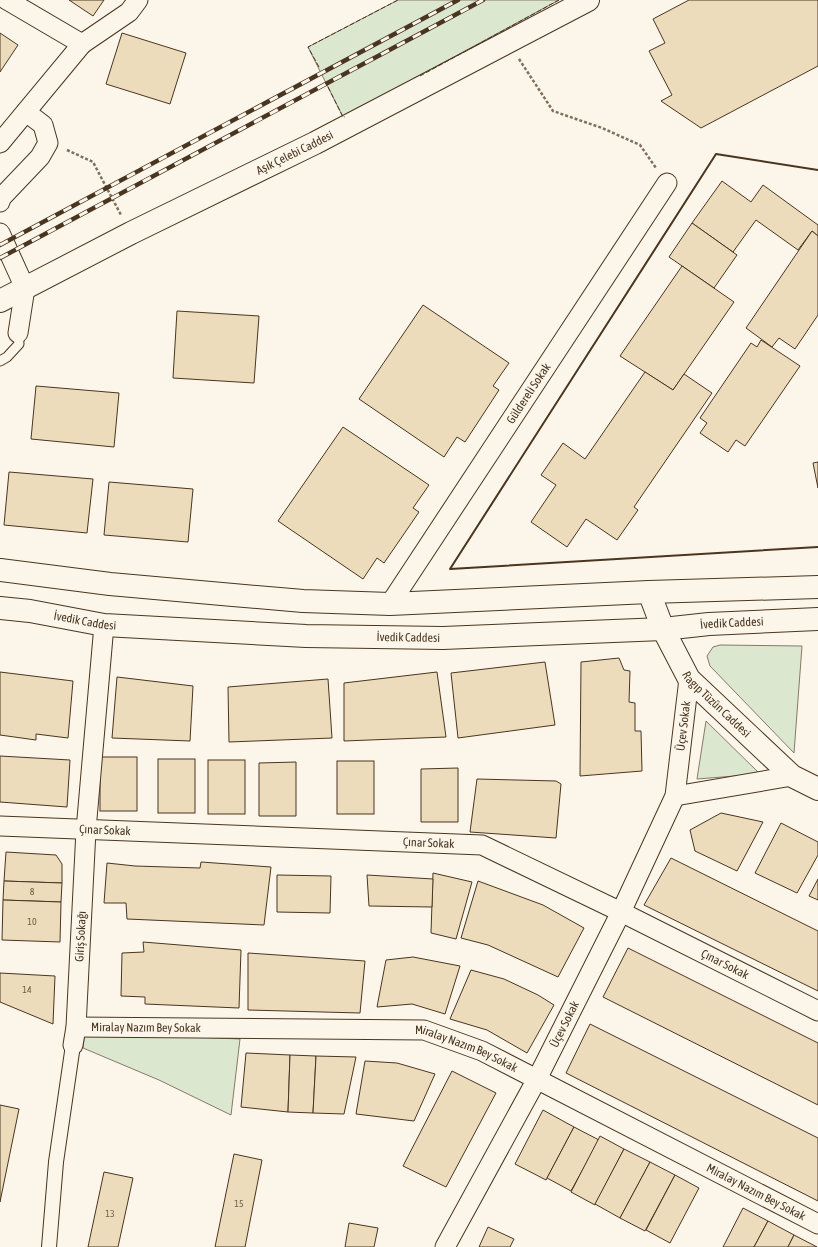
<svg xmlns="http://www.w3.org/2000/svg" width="818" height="1247" font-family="'Asap Condensed',sans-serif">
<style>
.green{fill:#dce7d0;stroke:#887966}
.building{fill:#ecdcbc;stroke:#4a3520}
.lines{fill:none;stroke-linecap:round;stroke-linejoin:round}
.service-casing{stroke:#4a3520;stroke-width:11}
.pedestrian-casing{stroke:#4a3520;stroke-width:16}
.minor-casing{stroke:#4a3520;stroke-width:21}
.tertiary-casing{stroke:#4a3520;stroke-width:24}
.primary-casing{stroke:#4a3520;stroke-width:24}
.path{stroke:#7f6f5c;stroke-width:2.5;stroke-dasharray:3 2;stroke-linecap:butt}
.service{stroke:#fbf6e9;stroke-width:9}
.pedestrian{stroke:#fbf6e9;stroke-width:14}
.minor{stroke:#fbf6e9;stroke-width:19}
.tertiary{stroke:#fbf6e9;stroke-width:22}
.primary{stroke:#fbf6e9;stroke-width:22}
.rail-casing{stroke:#4a3520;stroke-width:4.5}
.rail{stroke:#fbf6e9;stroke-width:3;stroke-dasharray:9;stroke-linecap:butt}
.fence{stroke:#4a3520;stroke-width:1;stroke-dasharray:5 2;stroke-linecap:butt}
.wall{stroke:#4a3520;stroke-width:2}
.labels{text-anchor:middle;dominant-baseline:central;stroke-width:3;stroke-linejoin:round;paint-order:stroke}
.number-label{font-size:10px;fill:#725f47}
.street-label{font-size:12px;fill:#4a3520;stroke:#fbf6e9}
</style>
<rect width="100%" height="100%" fill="#fbf6e9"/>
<g class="green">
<polygon points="398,0 559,0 343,117 308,47"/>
<polygon points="720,645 802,646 794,753 710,666 707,656 713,647"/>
<polygon points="706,721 760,774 697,779"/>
<polygon points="85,1032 240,1039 231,1115 159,1080 83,1048"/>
</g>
<g class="building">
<polygon points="69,0 104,0 93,16"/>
<polygon points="689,0 818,0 818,66 701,128 661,101 672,95 649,51 665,43 653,19"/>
<polygon points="0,33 18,45 0,72"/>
<polygon points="122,33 186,53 170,104 106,84"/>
<polygon points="722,181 751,202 763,185 818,225 818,236 812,231 798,250 756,220 733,252 692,223"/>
<polygon points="692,223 737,255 714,288 669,257"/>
<polygon points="812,231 818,236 818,315 795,349 779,338 772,347 746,328"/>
<polygon points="682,266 734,302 673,390 620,356"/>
<polygon points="423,305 509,363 493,386 499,390 465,442 457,437 444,457 359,399"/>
<polygon points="177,311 259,316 254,383 173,378"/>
<polygon points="761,340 800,366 745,446 736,440 728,452 700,433 707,423 700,418 751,343 757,347"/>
<polygon points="645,372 673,390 684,374 712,393 634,507 638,510 617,540 586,519 567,547 531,522 556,485 541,475 563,443 585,459"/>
<polygon points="36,386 119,393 114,447 31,439"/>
<polygon points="343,427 429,485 413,508 419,512 384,563 377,558 363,579 278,521"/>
<polygon points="818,462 818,488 813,463"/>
<polygon points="9,472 93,479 87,533 4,525"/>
<polygon points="109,482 193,489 188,542 104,535"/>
<polygon points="619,658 624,670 630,671 629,702 635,703 635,731 641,731 642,771 580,776 581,662"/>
<polygon points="545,662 555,725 458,738 451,673"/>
<polygon points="0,672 73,681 68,738 36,734 36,740 0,735"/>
<polygon points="437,672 446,737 344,741 344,683"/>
<polygon points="117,677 193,686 190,741 112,738"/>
<polygon points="328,679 332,738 229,742 228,687"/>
<polygon points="0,756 70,760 67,807 0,802"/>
<rect x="100" y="757" width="37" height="54"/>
<rect x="158" y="759" width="37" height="54"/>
<rect x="208" y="760" width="37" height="54"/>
<rect x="337" y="761" width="37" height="53"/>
<polygon points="296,762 296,816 259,816 259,763"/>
<polygon points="458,768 458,822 421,822 421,769"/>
<polygon points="477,779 556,781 561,784 556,838 470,832"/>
<polygon points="721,813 763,822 737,871 695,851 690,830"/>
<polygon points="781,823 818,842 818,855 797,893 755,873"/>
<polygon points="6,852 56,855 62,864 62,883 4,881"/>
<polygon points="671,858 818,931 818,991 644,905"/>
<polygon points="201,862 271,867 264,925 127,919 126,903 104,903 107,863 135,866 200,868"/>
<polygon points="433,873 472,882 456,939 431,933"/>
<polygon points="277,875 331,876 330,913 277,912"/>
<polygon points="367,875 433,879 432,907 369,906"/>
<polygon points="818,879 818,900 809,896"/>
<polygon points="4,881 62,883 61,902 3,900"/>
<polygon points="478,881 543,905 584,928 558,977 488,945 461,938"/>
<polygon points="3,900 61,902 60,942 2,940"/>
<polygon points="143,942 241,950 239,1008 145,1004 145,997 121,996 122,953 144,952"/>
<polygon points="628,948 818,1043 818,1105 603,997"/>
<polygon points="248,953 365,961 360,1013 248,1010"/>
<polygon points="413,957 460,966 445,1014 412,1004 377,1007 386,960"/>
<polygon points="471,970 504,979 538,995 554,1005 527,1053 487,1030 450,1019"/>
<polygon points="0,973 55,976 53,1024 0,1002"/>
<polygon points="590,1024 818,1138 818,1201 566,1073"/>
<polygon points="246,1053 290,1055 288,1112 241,1107"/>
<polygon points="290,1055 316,1056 313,1113 288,1112"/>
<polygon points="316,1056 356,1057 344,1114 313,1113"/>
<polygon points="365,1061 397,1063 435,1074 414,1121 356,1114"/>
<polygon points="452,1071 496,1093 446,1187 403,1166"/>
<polygon points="0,1105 19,1109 0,1202"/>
<polygon points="543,1110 574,1127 546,1180 515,1164"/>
<polygon points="574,1127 599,1140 571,1191 547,1178"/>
<polygon points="600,1136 624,1149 595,1205 571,1192"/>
<polygon points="624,1149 650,1162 620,1218 595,1204"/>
<polygon points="234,1154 262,1160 245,1247 215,1247"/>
<polygon points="650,1162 675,1175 645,1231 620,1218"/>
<polygon points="104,1172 133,1178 118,1247 88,1247"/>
<polygon points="675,1175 699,1188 670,1243 646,1230"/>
<polygon points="743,1208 768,1221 754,1247 723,1247"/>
<polygon points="768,1221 794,1235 788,1247 754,1247"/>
<polygon points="349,1223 378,1228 374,1247 345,1247"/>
<polygon points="488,1227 514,1239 510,1247 479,1247"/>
<polygon points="794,1235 817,1247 788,1247"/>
</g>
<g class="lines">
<defs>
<polyline id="service" points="0,361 7,357 19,344 18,333"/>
<polyline id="pedestrian" points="49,1247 56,1162 73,1045"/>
<g id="minor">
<polyline points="7,0 82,44 129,12 138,0"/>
<polyline points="0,143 82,44"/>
<polyline points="0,202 1,198 40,157 48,143 43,125 26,112"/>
<polyline points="0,233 25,288 18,333"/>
<path id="s1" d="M390,604L667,183"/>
<polyline points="675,796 792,776"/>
<path id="s2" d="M0,826L482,845L621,912L818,1011"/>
<path id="s3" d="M76,1027L424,1030L482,1051L818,1224"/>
<path id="s4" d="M73,1045L76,1027L86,830L104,625"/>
<path id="s5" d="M445,1247L537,1079L621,912L675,796L689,679"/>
</g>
<g id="tertiary">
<path id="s6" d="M0,301L131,233L315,143L588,0"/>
<path id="s7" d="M649,592L663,629L689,679L792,776L818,789"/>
</g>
<g id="primary">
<polyline points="0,570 110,584 233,595 303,601 390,604 649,592 818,587"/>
<path id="s8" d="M0,608L30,611L104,625L306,636L443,638L663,629L709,624L818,619"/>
</g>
</defs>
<use href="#service" class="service-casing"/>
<use href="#pedestrian" class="pedestrian-casing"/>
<use href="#minor" class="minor-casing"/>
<use href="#tertiary" class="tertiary-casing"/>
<use href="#primary" class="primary-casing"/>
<g class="path">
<polyline points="519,59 553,111 602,128 640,145 656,168"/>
<polyline points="67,150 93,162 121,215"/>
</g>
<use href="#service" class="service"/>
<use href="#pedestrian" class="pedestrian"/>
<use href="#minor" class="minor"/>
<use href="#tertiary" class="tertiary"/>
<use href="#primary" class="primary"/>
<defs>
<g id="rail">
<polyline points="0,245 458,0"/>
<polyline points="0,258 483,0"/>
</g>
</defs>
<use href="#rail" class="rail-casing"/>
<use href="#rail" class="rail"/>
<g class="fence">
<polyline points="319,67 308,47 398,0"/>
<polyline points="420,76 559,0"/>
<polyline points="328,87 343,117 345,117"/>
</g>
<polyline class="wall" points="818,170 716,154 450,569 818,547"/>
</g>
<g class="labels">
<g class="number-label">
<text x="32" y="891">8</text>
<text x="32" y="921">10</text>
<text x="27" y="989">14</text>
<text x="239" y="1203">15</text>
<text x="110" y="1213">13</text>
</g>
<g class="street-label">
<text stroke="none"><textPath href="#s6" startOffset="330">Aşık Çelebi Caddesi</textPath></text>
<text stroke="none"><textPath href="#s1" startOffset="252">Güldereli Sokak</textPath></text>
<text stroke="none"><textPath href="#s8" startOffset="86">İvedik Caddesi</textPath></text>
<text stroke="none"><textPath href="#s8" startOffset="734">İvedik Caddesi</textPath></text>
<text stroke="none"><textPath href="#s8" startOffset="410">İvedik Caddesi</textPath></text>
<text stroke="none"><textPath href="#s7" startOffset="133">Ragıp Tüzün Caddesi</textPath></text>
<text stroke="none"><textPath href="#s5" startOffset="577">Üçev Sokak</textPath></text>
<text stroke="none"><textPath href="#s2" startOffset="105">Çınar Sokak</textPath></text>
<text stroke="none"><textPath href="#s2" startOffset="429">Çınar Sokak</textPath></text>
<text stroke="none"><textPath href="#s4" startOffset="109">Giriş Sokağı</textPath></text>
<text stroke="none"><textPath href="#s2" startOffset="753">Çınar Sokak</textPath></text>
<text stroke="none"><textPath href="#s5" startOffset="253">Üçev Sokak</textPath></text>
<text stroke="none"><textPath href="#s3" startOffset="70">Miralay Nazım Bey Sokak</textPath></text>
<text stroke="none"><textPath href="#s3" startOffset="394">Miralay Nazım Bey Sokak</textPath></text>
<text stroke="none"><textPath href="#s3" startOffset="718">Miralay Nazım Bey Sokak</textPath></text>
</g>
</g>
</svg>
